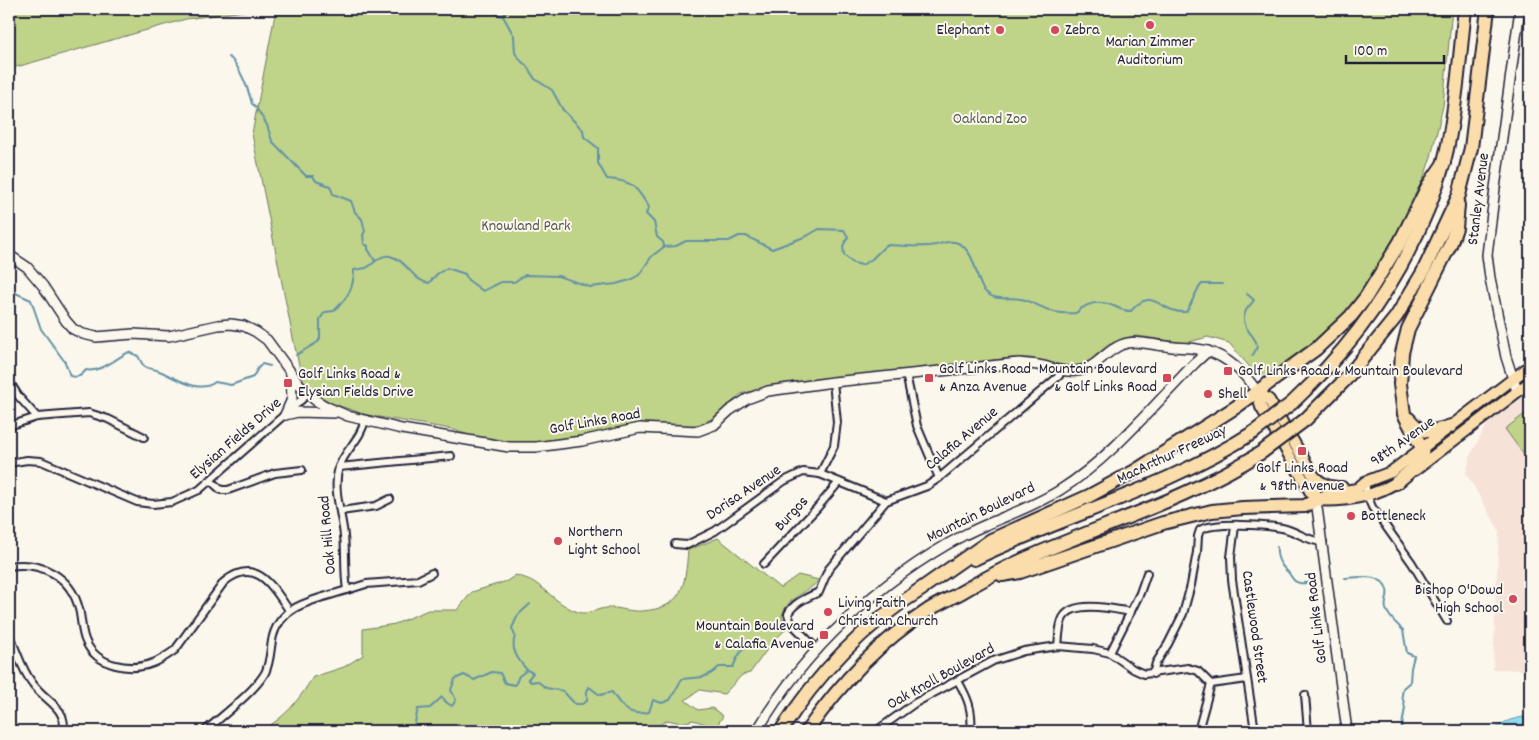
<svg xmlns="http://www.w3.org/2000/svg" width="1539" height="740" font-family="Dekko,sans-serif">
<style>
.built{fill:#f6e2d6}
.green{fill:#bfd389;stroke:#707a62}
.water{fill:#8fdcef;stroke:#6392a7}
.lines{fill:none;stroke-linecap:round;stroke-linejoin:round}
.stream{stroke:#6392a7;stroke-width:2}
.street-casing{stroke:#22223b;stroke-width:10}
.secondary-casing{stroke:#22223b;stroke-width:12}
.primary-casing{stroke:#22223b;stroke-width:14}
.highway-casing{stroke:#22223b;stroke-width:16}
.street{stroke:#fbf7ec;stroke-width:6}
.secondary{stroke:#fbf7ec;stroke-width:9}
.primary{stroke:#faddab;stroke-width:10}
.highway{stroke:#faddab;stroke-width:12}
.highway-bridge-casing{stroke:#22223b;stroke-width:16;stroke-linecap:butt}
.highway-bridge{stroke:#faddab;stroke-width:12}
.poi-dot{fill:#d1495b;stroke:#fbf7ec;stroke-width:2}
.labels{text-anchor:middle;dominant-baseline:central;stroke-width:4;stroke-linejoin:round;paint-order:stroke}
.poi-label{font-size:16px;fill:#22223b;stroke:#fbf7ec;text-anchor:start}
.park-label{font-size:16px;fill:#515752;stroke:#fbf7ec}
.street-label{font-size:16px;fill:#22223b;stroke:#fbf7ec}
</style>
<rect width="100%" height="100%" fill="#fbf7ec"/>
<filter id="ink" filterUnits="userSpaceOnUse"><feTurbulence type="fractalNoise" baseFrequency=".02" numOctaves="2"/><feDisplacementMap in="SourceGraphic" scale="10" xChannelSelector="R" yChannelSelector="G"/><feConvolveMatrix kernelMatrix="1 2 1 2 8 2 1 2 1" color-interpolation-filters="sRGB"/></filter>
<g filter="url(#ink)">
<polygon class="built" points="1530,390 1530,670 1493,669 1499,530 1466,473 1471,454 1489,421"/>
<g class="green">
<polygon points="9,9 259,9 186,19 9,69"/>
<polygon points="276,9 1452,9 1443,106 1431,157 1421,186 1383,262 1352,307 1301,353 1278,369 1265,374 1254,372 1229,343 1208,337 1185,343 1137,336 1130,337 1108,345 1090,360 1077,367 1061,366 1030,358 1011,358 795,382 774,385 741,394 715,417 701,424 682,427 636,423 596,434 534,444 509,443 477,438 451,429 367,415 331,403 310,390 303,383 294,343 252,134"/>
<polygon points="1530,410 1530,463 1505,429"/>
<path d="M718,538L780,588L798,575L819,580C809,593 787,596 782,616L787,628L771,644L750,673L742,675L724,694L700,690L685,700L698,710L712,708L723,716L716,727L693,720L682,723L667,720L651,731H560L511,725L484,731H250C257,726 266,729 272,724C291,711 301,696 313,677L344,667L363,655V629L395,624L428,610H457L472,592L507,581L516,575C522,577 529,579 534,582C549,592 560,606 578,612C587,616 598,608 607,608C619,607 630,612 642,611C684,608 685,585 688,550Z"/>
</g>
<path class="water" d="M1530,716V731H1493C1503,720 1516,718 1530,716Z"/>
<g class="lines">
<g class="stream">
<polyline points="481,9 502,16"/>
<path d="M508,9L503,16L514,36L515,53L522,62L526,65L535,79L552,90L563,110L583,130L584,137L598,148V163L607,179C634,181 635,186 649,207L646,214L654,222L657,237L663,242L664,246"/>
<path d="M229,57C239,64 249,91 252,104L255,106L267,125L272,141L306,176H313L316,181L330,186L333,194L351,201L355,212L362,219L365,231L363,235L364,244L368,246V249L375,261"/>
<path d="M9,290L31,300L41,329L65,362L70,376C78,378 81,376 86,370C101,373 116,358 129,352L138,356C140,359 141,363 144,366C149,370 154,368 159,371C175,377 199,395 215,382L231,385L253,377L258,368L262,364L270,366"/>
<path d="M1247,294L1254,300C1251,305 1246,308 1245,313C1240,328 1256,336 1257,345C1257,349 1254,353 1252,356"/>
<path d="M296,355L318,342L320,338V319L325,312L334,311C347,298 354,289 354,270C358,269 362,269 366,268C374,264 380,254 390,256C407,260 412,281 429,283L437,274L447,268L465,274L468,280L483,291L501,282H514L525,275L558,276L590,287L616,284L630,280L639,275L652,256L664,247L676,246L686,241H729L739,236H746L772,249L807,236L819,229L844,230L848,237L843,246L844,255L853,263L862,265L872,259L886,245C902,245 921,248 936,245C943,243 950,240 958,243C976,252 975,277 983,289C994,304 1010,295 1025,300C1047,308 1050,315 1076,313C1086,303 1097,300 1111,305C1120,308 1120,311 1131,311C1154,285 1160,314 1186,312C1193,303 1194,292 1202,284H1222"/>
<path d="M1277,547C1276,558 1280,565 1288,572C1292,577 1293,582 1300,583C1304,584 1312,582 1316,581"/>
<path d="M1345,578C1358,577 1383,573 1387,590C1389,596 1384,602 1386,609C1389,618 1397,624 1403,630L1407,653L1414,656L1411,668L1410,682L1403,688L1402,695L1405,708L1401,731"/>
<path d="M527,670C518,660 510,649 515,636L512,628L518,615L530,604"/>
<path d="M413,731L418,709L430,708L442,697L447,703L452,706L456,700L451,690L455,679L464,675L474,680L492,672L500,673L505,683L515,685L519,676L527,670L533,673L528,679L531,682L537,681L546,688L563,691L575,704H582L587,701V691L589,687L600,695L612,692C621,707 629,717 649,712L653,700L662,703L670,700L682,679L703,677L712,673L719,667H733C740,650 745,642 764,643"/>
</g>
<defs>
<g id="street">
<polyline points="906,374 917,426 939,478"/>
<polyline points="9,381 19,397 37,417"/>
<polyline points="9,426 37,417 89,413 108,419 144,437"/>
<polyline points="9,463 27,460 41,461 137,502 153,504 172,502 199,490 308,394"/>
<polyline points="339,467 451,456"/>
<polyline points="820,474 834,446 837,422 833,382"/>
<polyline points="211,481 221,490 228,490 275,473 302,470"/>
<polyline points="1365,482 1367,495 1372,507 1412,563 1447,621"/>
<polyline points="341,511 376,506 390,499"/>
<polyline points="1235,526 1231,557 1232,580 1255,731"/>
<polyline points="675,544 687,545 715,531 784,481 803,472 820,474 886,501"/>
<polyline points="764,564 817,508 839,482"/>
<path d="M9,566C41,561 71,576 79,609C82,620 81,632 86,642C97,666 130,672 153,663C161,660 168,655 175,650L224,582C256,556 272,586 289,610"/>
<polyline points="347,590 366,584 418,580 432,573"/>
<path d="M12,641C18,655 23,672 33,684C46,702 66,706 64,731"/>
<path d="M1058,646C1059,638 1059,625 1063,618C1073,599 1114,609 1131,612"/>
<path d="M818,650L791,623L788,614C793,603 808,597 819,592L828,570L886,501L927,486L939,478L1059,376L1062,370"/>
<polyline points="1110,653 1140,593 1147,573"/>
<path d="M1153,674L1156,663L1168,644L1183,614L1191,585L1197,552L1198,536L1200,530C1214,522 1265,525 1282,528C1297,531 1307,541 1323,542"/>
<path d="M958,681C968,698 973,711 971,731"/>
<polyline points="1211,684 1247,679"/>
<polyline points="1305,695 1308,731"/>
<path d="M205,731C222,716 254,692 265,673C271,661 270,648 273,636C282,603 319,599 347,590C344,572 346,554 344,536C342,514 332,489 339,467C345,450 361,439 365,420"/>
<polyline points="876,731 915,703 993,661 1024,651 1058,646 1093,649 1110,653 1133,669 1144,674 1188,668 1198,671 1211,684"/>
<polyline points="1198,731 1211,684"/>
</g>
<g id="secondary">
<path d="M9,255L27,267L43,286L66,321L73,329L83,334L96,337L133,334L169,336L218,325L231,324L244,326L256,332L267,340L300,385L315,400L327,407L348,416L402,429L509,447H536L582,441L640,428L698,431L714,425L729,411L747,399L768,391L833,382L1019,363C1026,364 1032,364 1038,365C1050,367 1063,373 1076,371C1095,370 1104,352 1121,345C1136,339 1151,345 1166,346C1176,348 1186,347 1197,349C1223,352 1242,370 1257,391"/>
<polyline points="1517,391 1506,357 1490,278 1487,255 1495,188 1520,9"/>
<polyline points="285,415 298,412 334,413"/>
<polyline points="285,415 292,399 291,375"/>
<polyline points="1316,500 1347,731"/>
<path d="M757,731C805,649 880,580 964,535C995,519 1030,509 1060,490C1110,459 1154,405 1195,363L1208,351"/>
</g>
<g id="primary">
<polyline points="1257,391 1269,400 1313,475 1316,500"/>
<polyline points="1257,391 1261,407 1314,498"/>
<polyline points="1415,470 1530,382"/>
<path d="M1313,475C1321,484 1329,487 1342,487"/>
<polyline points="1316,500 1330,493 1357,489 1365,482 1391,472 1530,366"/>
<path d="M1317,500C1346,502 1378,496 1401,479"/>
</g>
<g id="highway">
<path d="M1292,403C1351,348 1398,283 1428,209C1436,188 1444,166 1448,144C1457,100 1460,54 1465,9"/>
<path d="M1409,419C1422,436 1433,432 1451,426"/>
<polyline points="1305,420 1345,380 1396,317 1423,272 1459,195 1471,148 1488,9"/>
<path d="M1396,483C1406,474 1425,463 1422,448L1404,414L1400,384L1402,353L1408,329L1450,245L1456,228L1458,205"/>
<path d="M974,559C1067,514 1167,488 1254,432"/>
<polyline points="1002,575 1020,572 1163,523 1212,511 1243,508 1305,506 1316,500"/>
<polyline points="915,593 991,540 1089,496 1135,471 1236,407 1316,349 1351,316 1366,297 1400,242 1428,186 1444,163"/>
<path d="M781,731C816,675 866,623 922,589"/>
<path d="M807,731C839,685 879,642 927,611C937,604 949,599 960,593C982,580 1004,568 1027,558C1106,523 1189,499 1262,452"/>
</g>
</defs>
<use href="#street" class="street-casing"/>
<use href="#secondary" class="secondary-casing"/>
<use href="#primary" class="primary-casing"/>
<use href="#highway" class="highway-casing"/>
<use href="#street" class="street"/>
<use href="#secondary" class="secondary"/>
<use href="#primary" class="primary"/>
<use href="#highway" class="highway"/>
<defs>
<g id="highway-bridge">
<polyline points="1254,432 1292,403"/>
<polyline points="1262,452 1305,420"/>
</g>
</defs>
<use href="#highway-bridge" class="highway-bridge-casing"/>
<use href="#highway-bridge" class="highway-bridge"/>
</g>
</g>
<g class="poi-dot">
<circle cx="1150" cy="25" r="5"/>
<circle cx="1000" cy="30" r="5"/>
<circle cx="1055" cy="30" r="5"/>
<rect x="1223" y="366" width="10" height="10" rx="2.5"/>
<rect x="924" y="373" width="10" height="10" rx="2.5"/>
<rect x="1162" y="373" width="10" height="10" rx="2.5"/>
<rect x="283" y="378" width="10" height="10" rx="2.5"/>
<circle cx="1208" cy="394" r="5"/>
<rect x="1297" y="446" width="10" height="10" rx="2.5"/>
<circle cx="1351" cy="516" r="5"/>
<circle cx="558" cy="541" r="5"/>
<circle cx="1513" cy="599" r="5"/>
<circle cx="828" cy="612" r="5"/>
<rect x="819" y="630" width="10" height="10" rx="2.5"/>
</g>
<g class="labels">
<g class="poi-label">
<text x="990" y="30" text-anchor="end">Elephant</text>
<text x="1065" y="30">Zebra</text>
<text x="1150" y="42" text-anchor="middle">Marian Zimmer<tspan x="1150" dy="18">Auditorium</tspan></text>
<text x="939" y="369">Golf Links Road<tspan x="939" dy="18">&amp; Anza Avenue</tspan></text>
<text x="1157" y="369" text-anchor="end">Mountain Boulevard<tspan x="1157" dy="18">&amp; Golf Links Road</tspan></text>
<text x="1238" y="371">Golf Links Road &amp; Mountain Boulevard</text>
<text x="298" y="374">Golf Links Road &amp;<tspan x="298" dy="18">Elysian Fields Drive</tspan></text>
<text x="1218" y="394">Shell</text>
<text x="1302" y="468" text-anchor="middle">Golf Links Road<tspan x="1302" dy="18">&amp; 98th Avenue</tspan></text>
<text x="1361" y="516">Bottleneck</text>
<text x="568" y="532">Northern<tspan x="568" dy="18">Light School</tspan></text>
<text x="1503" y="590" text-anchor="end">Bishop O'Dowd<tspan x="1503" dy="18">High School</tspan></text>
<text x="838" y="603">Living Faith<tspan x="838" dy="18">Christian Church</tspan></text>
<text x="814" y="626" text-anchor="end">Mountain Boulevard<tspan x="814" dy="18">&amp; Calafia Avenue</tspan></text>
</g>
<g class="park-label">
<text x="990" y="119">Oakland Zoo</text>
<text x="526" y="226">Knowland Park</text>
</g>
<g class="street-label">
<text transform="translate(1479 199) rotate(-83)">Stanley Avenue</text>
<text transform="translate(595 422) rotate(-10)">Golf Links Road</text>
<text transform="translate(236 439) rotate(-41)">Elysian Fields Drive</text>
<text transform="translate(962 439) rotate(-40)">Calafia Avenue</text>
<text transform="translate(1403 442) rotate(-35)">98th Avenue</text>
<text transform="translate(1172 455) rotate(-25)">MacArthur Freeway</text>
<text transform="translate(744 493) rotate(-34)">Dorisa Avenue</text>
<text transform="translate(981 513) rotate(-26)">Mountain Boulevard</text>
<text transform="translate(792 514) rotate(-47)">Burgos</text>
<text transform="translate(328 535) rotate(-95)">Oak Hill Road</text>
<text transform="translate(1317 618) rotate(-97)">Golf Links Road</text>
<text transform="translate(1254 627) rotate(82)">Castlewood Street</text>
<text transform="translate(941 677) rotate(-29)">Oak Knoll Boulevard</text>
</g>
</g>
<rect width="1539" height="740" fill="none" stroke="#fbf7ec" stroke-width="30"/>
<rect x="15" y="15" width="1509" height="710" fill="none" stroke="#22223b" stroke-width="2" filter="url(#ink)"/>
<path d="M1346 55v8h98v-8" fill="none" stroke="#22223b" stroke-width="2.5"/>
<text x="1354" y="55" font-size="15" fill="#22223b" stroke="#fbf7ec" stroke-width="4" paint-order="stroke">100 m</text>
</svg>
